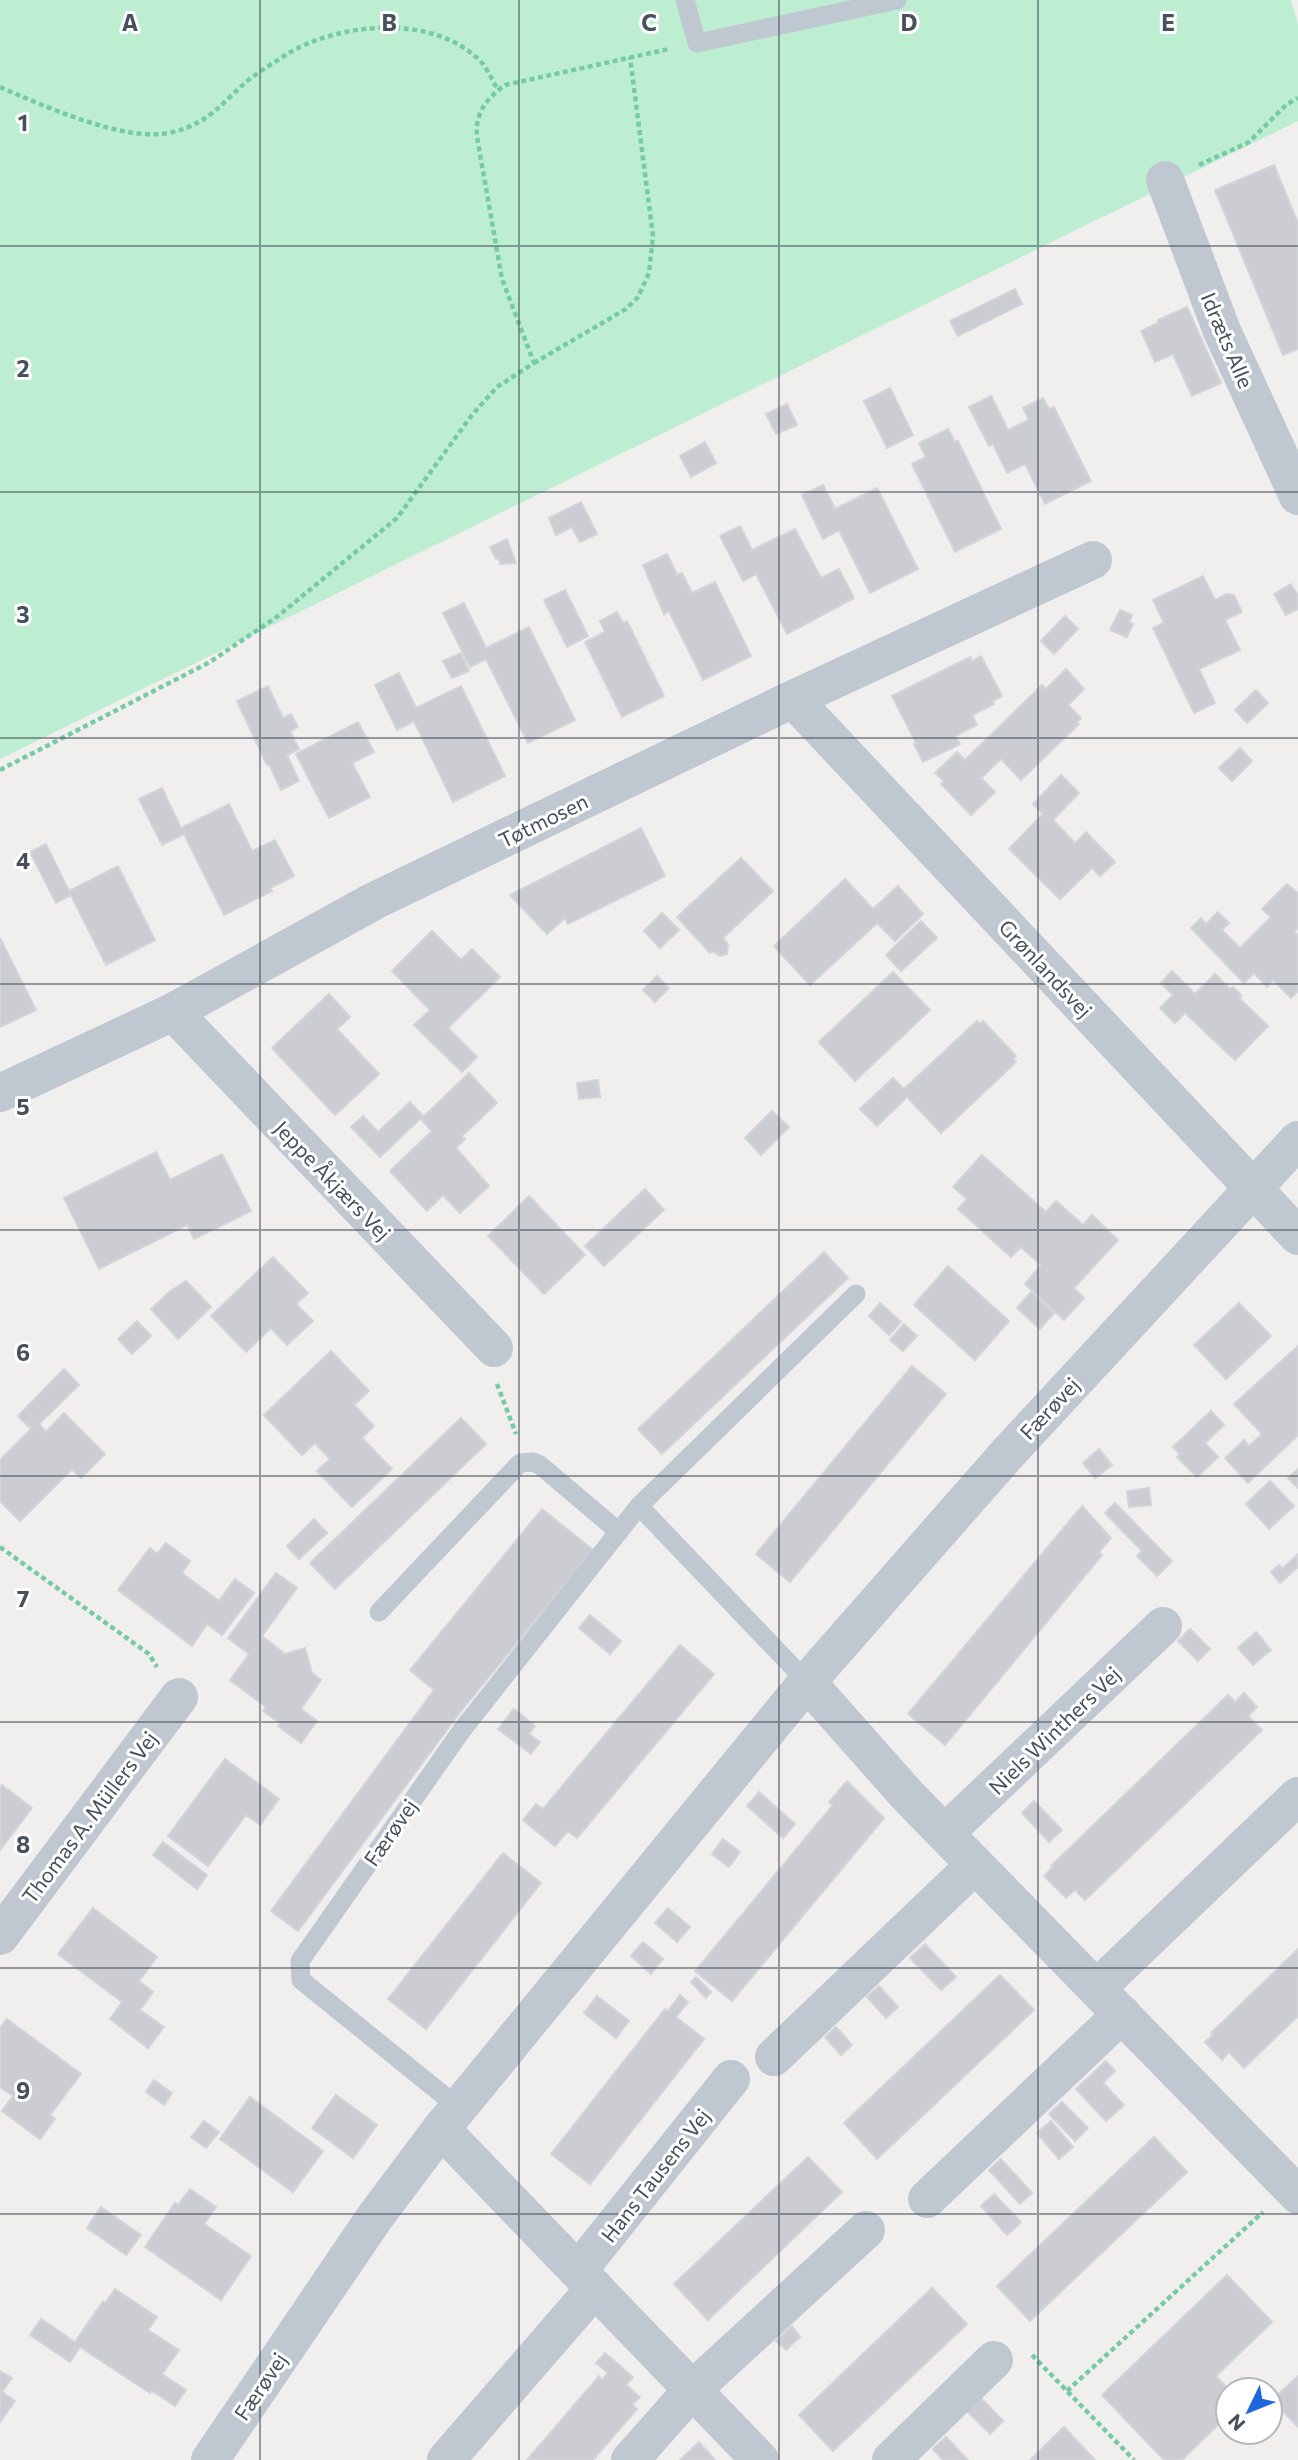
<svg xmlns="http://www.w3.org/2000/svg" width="1298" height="2460" font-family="Commissioner,sans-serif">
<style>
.green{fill:#bdeed2}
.building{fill:#cbcdd3;stroke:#d2d4da;stroke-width:2}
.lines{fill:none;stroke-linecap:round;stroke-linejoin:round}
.path{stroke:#76cba5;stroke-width:4.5;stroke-dasharray:5 3.5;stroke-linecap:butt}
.service{stroke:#bfc8d0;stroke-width:19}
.minor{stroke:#bfc8d0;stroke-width:38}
.grid{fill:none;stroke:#47515b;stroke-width:2;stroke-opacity:0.55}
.labels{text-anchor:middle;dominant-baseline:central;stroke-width:6;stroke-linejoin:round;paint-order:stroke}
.street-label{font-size:21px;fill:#47515b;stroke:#fff}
.grid-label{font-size:23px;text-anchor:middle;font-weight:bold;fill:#47515b;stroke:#fff;stroke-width:6;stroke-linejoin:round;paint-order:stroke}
</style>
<rect width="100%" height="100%" fill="#f1eeee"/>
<polygon class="green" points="0,0 1291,0 1298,25 1298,121 0,759"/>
<g class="building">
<polygon points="1274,165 1298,223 1298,349 1283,355 1215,190"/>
<polygon points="1015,289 1022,304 958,336 950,321"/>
<polygon points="1187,307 1221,383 1192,396 1173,354 1155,362 1141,331 1158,323 1158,320"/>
<polygon points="890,388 913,435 887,448 864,401"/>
<polygon points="991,396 1008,430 1029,420 1023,408 1043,398 1049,409 1054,407 1091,481 1045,504 1025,464 1007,473 993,444 989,446 969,407"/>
<polygon points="787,404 797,425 776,434 766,414"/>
<polygon points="948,429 955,442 958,441 1001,529 955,552 912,464 926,457 919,443"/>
<polygon points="705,442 716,463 691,477 680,456"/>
<polygon points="823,485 835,509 877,488 918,569 870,593 839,530 823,539 802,495"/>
<polygon points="581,502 597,534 580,542 572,527 556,535 549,518"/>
<polygon points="740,526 752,550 795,529 821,578 839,569 854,598 787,634 756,574 743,581 720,536"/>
<polygon points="507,539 516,563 500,564 499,558 496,559 490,547"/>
<polygon points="667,554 677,575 682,573 692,593 715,582 751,656 703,680 669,611 664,614 643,565"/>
<polygon points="1203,576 1215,600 1227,594 1234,595 1242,612 1225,620 1240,650 1199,669 1215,703 1194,713 1153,628 1164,623 1153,600"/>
<polygon points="1291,584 1298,595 1298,609 1286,615 1274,594"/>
<polygon points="565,590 588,636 567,647 544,600"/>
<polygon points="464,603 486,648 529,627 575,720 528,743 486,659 470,667 443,613"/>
<polygon points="1120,610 1132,615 1129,622 1133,624 1127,637 1110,630"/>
<polygon points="617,612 623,623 627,621 664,696 622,717 585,642 605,632 600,621"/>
<polygon points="1065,616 1078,629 1054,654 1041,641"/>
<polygon points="461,653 469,671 452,678 443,661"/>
<polygon points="981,656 1002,696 992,701 994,704 972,715 977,725 955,736 960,744 923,762 914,744 916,743 892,696 970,657 972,661"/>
<polygon points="1066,669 1084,689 1068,705 1081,718 1077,722 1079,724 1021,780 1001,759 981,778 995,792 971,815 941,784 944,781 935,773 957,752 965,760 1042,685 1046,689"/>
<polygon points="399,673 416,708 461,686 505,776 453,802 414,721 397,730 375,685"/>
<polygon points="268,686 283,718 291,714 298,727 290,731 299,749 287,755 299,781 281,790 269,764 267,765 237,701"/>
<polygon points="1256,690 1268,703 1247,723 1235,710"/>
<polygon points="358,722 374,752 352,763 370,797 329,818 296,754"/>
<polygon points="1240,748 1252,761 1232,781 1219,768"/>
<polygon points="1061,775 1079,793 1053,820 1075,843 1086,832 1115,862 1100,876 1092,868 1060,899 1009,849 1043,814 1033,804"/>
<polygon points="162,788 181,828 229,804 252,851 275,840 294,876 270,888 272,891 224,915 184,834 162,845 139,799"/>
<polygon points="641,828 665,876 568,924 565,918 547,934 510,895"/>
<polygon points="46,844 69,891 118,866 155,940 106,965 71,895 56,903 30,852"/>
<polygon points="741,858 773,891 723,938 728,944 727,954 720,956 712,951 710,953 677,917"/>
<polygon points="845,879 873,909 898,886 923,914 895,941 877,923 810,985 774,946"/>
<polygon points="1287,884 1298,893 1298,928 1294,932 1298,935 1298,991 1291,998 1273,980 1267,987 1254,973 1244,983 1191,928 1201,918 1206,924 1218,912 1229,923 1222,930 1240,948 1271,917 1262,909"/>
<polygon points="662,913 679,930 660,948 644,931"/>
<polygon points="921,921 937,938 901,971 886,955"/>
<polygon points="432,931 461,960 472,949 500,977 448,1028 477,1057 462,1072 414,1025 430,1010 392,971"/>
<polygon points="0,938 36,1010 0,1027"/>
<polygon points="1172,971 1195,994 1215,974 1230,989 1233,987 1242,996 1239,998 1268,1026 1235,1060 1185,1013 1175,1023 1160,1008 1173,995 1161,983"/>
<polygon points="893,972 930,1010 855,1081 819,1042"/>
<polygon points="657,976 669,988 655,1002 643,990"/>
<polygon points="329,994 350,1017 337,1029 379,1074 335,1115 272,1048"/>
<polygon points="977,1021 980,1024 983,1021 1016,1056 1013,1059 1016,1062 941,1133 907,1097 877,1126 860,1109 893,1078 904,1089"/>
<polygon points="469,1073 497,1103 462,1136 465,1139 456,1148 489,1186 460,1213 443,1195 427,1211 390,1171 432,1131 421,1119"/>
<polygon points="598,1080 600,1097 579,1099 577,1083"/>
<polygon points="410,1102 423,1116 380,1157 351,1127 363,1116 378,1132"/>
<polygon points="772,1111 789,1127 761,1155 745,1138"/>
<polygon points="156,1152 170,1180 222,1154 251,1211 194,1239 187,1225 99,1269 64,1198"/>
<polygon points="982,1155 1046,1212 1056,1201 1083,1225 1092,1215 1118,1240 1074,1288 1084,1298 1064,1320 1025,1284 1041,1265 1021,1247 1011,1257 958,1209 967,1199 953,1187"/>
<polygon points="645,1189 664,1210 604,1266 585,1246"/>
<polygon points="529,1196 585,1255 544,1294 488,1236"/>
<polygon points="824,1252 848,1278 662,1454 638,1429"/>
<polygon points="273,1257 308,1293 296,1304 313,1321 287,1345 271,1328 246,1352 211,1316"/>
<polygon points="948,1266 1009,1321 975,1360 914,1305"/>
<polygon points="186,1281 211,1307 178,1339 151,1309 169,1292"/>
<polygon points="1031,1292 1054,1313 1040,1329 1017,1308"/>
<polygon points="880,1303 901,1322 889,1335 869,1316"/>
<polygon points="1239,1303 1271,1336 1226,1379 1194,1345"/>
<polygon points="137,1321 151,1336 132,1354 118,1339"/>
<polygon points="904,1324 917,1336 903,1351 890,1340"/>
<polygon points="1298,1346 1298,1435 1248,1483 1225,1458 1244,1440 1249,1446 1262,1434 1234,1404"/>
<polygon points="331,1351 369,1391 354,1405 374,1426 362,1438 392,1469 352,1507 317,1471 330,1459 315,1443 302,1455 264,1415"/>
<polygon points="912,1366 946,1394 790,1582 756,1554"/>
<polygon points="64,1369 79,1385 39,1424 46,1432 64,1413 105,1454 81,1478 72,1469 20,1521 0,1501 0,1460 31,1429 18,1416"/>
<polygon points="1211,1411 1224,1425 1205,1443 1218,1457 1197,1477 1177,1457 1180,1454 1173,1447"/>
<polygon points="461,1418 486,1444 335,1589 310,1563"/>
<polygon points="1099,1449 1112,1465 1095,1478 1083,1463"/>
<polygon points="1298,1469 1298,1488 1288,1478"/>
<polygon points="1270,1481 1294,1506 1269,1529 1246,1504"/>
<polygon points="1149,1488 1151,1505 1129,1507 1127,1491"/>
<polygon points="1115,1503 1172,1561 1157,1576 1137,1556 1142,1551 1105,1513"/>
<polygon points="1082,1506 1111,1538 1099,1552 1102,1555 945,1745 908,1714"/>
<polygon points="542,1509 593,1550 461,1711 298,1931 271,1911 434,1690 410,1670"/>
<polygon points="314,1519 327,1533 299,1559 287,1546"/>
<polygon points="166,1543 190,1561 182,1573 219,1601 235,1579 254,1593 222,1635 207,1624 192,1646 118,1590 150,1548 157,1554"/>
<polygon points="1297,1555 1298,1567 1280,1583 1271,1572 1279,1565 1282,1569"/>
<polygon points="276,1573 297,1588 262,1636 285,1654 305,1648 312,1673 321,1680 301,1709 317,1721 301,1743 278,1726 280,1723 263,1711 266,1707 230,1680 249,1654 228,1638"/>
<polygon points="590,1615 621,1641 610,1654 579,1628"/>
<polygon points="1190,1629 1210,1649 1198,1661 1178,1641"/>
<polygon points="1256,1632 1271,1650 1253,1665 1238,1648"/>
<polygon points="680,1645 714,1674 577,1838 568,1831 555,1846 523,1820 536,1804 543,1809"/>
<polygon points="1244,1693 1257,1707 1248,1716 1262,1730 1085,1900 1075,1890 1066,1898 1044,1876 1053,1867 1051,1866 1228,1695 1235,1702"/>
<polygon points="514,1709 535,1726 529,1734 540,1742 531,1754 498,1729"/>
<polygon points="225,1759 279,1799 260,1825 246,1815 208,1866 168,1836"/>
<polygon points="847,1781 884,1818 732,2001 695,1971 833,1805 829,1802"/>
<polygon points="2,1785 32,1808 0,1850 0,1788"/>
<polygon points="759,1792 795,1824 783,1838 747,1806"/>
<polygon points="1034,1801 1062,1830 1049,1842 1022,1813"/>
<polygon points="723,1839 740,1852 729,1867 712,1854"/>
<polygon points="163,1842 207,1875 197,1889 153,1855"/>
<polygon points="503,1853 541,1883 426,2029 388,1999"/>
<polygon points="93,1908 157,1957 139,1981 153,1992 140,2010 164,2027 148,2048 110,2019 122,2002 58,1954"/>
<polygon points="668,1908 690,1927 677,1942 655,1923"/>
<polygon points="643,1942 663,1959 651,1974 631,1956"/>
<polygon points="925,1944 956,1977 941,1990 910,1958"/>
<polygon points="1298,1949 1298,2016 1244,2068 1229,2052 1222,2060 1205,2042 1213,2035 1211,2033"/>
<polygon points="1000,1975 1034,2010 877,2159 844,2123"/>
<polygon points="696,1977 711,1992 706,1998 691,1982"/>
<polygon points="879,1986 898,2007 886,2018 867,1997"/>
<polygon points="680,1995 688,2002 676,2017 704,2039 590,2184 551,2154 665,2009 668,2011"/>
<polygon points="597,1996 629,2021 616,2038 584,2013"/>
<polygon points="7,2019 81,2074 50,2115 55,2119 40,2139 2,2111 13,2096 0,2087 0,2028"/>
<polygon points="836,2027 852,2045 841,2055 825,2037"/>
<polygon points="1106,2061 1115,2071 1103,2083 1124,2105 1106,2121 1076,2089"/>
<polygon points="154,2080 172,2093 164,2105 146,2092"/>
<polygon points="336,2095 377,2125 353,2158 312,2128"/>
<polygon points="250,2097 323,2151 293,2192 220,2139"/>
<polygon points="1062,2102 1088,2128 1075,2141 1049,2114"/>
<polygon points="204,2121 219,2132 206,2148 191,2137"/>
<polygon points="1051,2121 1073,2147 1059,2159 1037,2133"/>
<polygon points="1154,2137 1187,2172 1030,2321 997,2286"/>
<polygon points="808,2157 842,2192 708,2320 674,2284"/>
<polygon points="1001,2159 1032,2193 1020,2204 989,2170"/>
<polygon points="190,2189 216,2207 204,2224 251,2256 221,2300 145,2247 175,2203 178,2205"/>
<polygon points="994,2194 1021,2222 1007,2235 981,2206"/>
<polygon points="101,2207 141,2235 126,2255 87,2228"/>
<polygon points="1227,2275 1272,2322 1216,2376 1229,2390 1228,2415 1182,2460 1164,2460 1102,2395"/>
<polygon points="932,2288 967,2324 833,2451 799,2415"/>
<polygon points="115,2289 157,2317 148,2330 179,2350 162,2374 186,2390 175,2406 152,2391 150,2393 80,2347 70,2362 30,2335 41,2319 75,2342 103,2301 105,2303"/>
<polygon points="792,2326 800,2337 786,2350 776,2341"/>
<polygon points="605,2353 633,2377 626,2385 640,2397 632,2405 637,2409 593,2460 527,2460 599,2376 602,2380 608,2373 596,2363"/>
<polygon points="0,2371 12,2378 2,2392 15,2401 0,2422"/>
<polygon points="1298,2376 1298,2427 1272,2400"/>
<polygon points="981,2398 1003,2421 990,2434 967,2411"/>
<polygon points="1064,2427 1095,2460 1030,2460"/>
<polygon points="946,2437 968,2460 943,2460 933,2449"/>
<polygon points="699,2442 715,2460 680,2460"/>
</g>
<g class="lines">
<g class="path">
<path d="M0,87C44,106 127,144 173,132C214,121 221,102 251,78C262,70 275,62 287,54C340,22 436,13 482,63C488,70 493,82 498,90"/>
<polyline points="1199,165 1249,142 1287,104 1298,98"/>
<polyline points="534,363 626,309 638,297 649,273 653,236 630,57"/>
<path d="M0,770L210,662L278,616L397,518L472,415L497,387L534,363L502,279L477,137C475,113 486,99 505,85L669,49"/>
<polyline points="497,1384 516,1434"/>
<polyline points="0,1547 149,1654 157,1667"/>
<polyline points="1032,2355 1134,2460"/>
<polyline points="1067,2391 1263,2212"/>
</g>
<g class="service">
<polyline points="685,0 697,43 897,0"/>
<polyline points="379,1612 520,1463 533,1462 540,1465 619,1532"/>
<polyline points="807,1682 639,1506 856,1294"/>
<polyline points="458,2107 301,1980 300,1961 462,1730 639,1506"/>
</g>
<g class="minor">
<polyline points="1165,180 1222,331 1298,496"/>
<polyline points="793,699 1298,1236"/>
<polyline points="173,1012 494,1348"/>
<polyline points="0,1093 173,1012 374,901 793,699 1093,560"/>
<polyline points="807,1682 908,1796 1298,2195"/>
<polyline points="945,1833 1163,1626"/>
<polyline points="0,1936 179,1697"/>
<polyline points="1097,1988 1298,1796"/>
<polyline points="774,2057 975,1865"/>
<polyline points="441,2129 760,2460"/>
<polyline points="927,2199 1122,2014"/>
<polyline points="578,2271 731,2079"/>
<polyline points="210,2460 375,2217 441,2129 807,1682 1008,1453 1298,1140"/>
<polyline points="446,2460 595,2288"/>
<polyline points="630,2460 692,2390 866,2230"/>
<polyline points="891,2460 994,2360"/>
</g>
</g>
<path class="grid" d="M260,0V2460M519,0V2460M779,0V2460M1038,0V2460M0,246H1298M0,492H1298M0,738H1298M0,984H1298M0,1230H1298M0,1476H1298M0,1722H1298M0,1968H1298M0,2214H1298"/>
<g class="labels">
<g class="street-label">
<text transform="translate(1228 340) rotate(67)">Idræts Alle</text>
<text transform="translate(543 820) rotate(-26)">Tøtmosen</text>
<text transform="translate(1046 968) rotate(47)">Grønlandsvej</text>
<text transform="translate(333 1180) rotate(46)">Jeppe Åkjærs Vej</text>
<text transform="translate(1049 1408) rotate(-47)">Færøvej</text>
<text transform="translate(1054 1730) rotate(-44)">Niels Winthers Vej</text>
<text transform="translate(89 1817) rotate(-53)">Thomas A. Müllers Vej</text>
<text transform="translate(390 1832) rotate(-55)">Færøvej</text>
<text transform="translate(655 2175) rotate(-52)">Hans Tausens Vej</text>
<text transform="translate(260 2386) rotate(-56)">Færøvej</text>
</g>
</g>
<g class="grid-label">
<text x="130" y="31">A</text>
<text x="389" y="31">B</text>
<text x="649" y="31">C</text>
<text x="909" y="31">D</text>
<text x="1168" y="31">E</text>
<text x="23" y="131">1</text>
<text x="23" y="377">2</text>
<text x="23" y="623">3</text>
<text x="23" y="869">4</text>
<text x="23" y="1115">5</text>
<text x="23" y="1361">6</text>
<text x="23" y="1607">7</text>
<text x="23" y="1853">8</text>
<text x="23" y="2099">9</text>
</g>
<g transform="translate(1249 2411) rotate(227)"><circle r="33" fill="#ffffff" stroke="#b5b9bd" stroke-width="2"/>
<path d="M0-5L12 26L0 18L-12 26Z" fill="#1c67dd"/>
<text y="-10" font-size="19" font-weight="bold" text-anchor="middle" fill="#47515b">N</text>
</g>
</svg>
